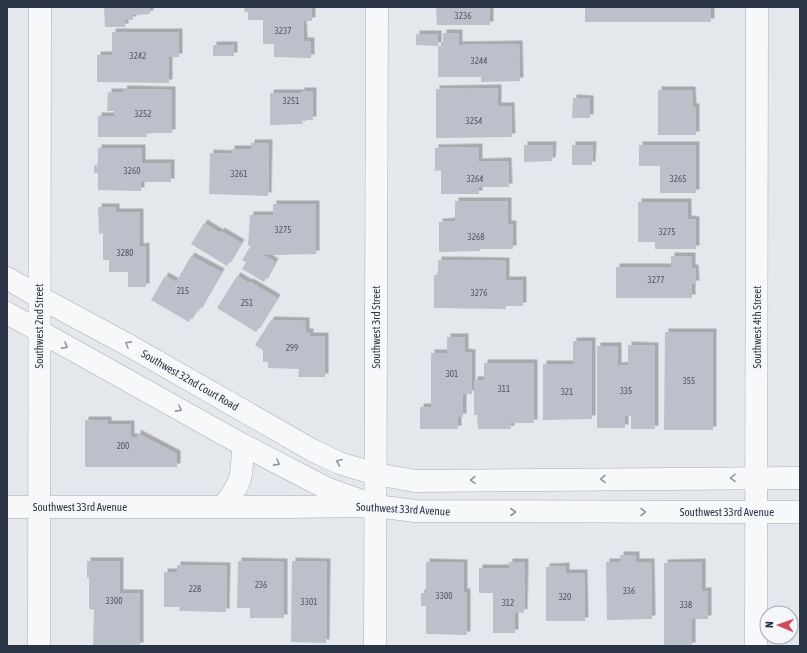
<svg xmlns="http://www.w3.org/2000/svg" width="807" height="653" font-family="'Asap Condensed',sans-serif">
<style>
.building{fill:#bbc0ca;filter:url(#shadow)}
.lines{fill:none;stroke-linecap:round;stroke-linejoin:round}
.minor-casing{stroke:#a9aeb7;stroke-width:23}
.minor{stroke:#f7f8fa;stroke-width:22}
.oneway{stroke:#9196a0}
.labels{text-anchor:middle;dominant-baseline:central;stroke-width:4;stroke-linejoin:round;paint-order:stroke}
.number-label{font-size:9px;fill:#4f5766}
.street-label{font-size:11px;fill:#2b3445;stroke:#f4f6f9}
</style>
<defs>
<filter id="shadow"><feDropShadow dx="3.5" dy="-3.5" stdDeviation="0" flood-color="#0004"/></filter>
</defs>
<rect width="100%" height="100%" fill="#e4e7ec"/>
<g class="building">
<polygon points="104,7 150,7 150,14 133,15 133,20 125,20 125,27 105,27"/>
<polygon points="244,7 312,7 312,21 303,21 304,41 311,41 311,58 274,57 274,44 263,44 263,20 248,20 248,12 245,12"/>
<polygon points="436,7 490,7 490,25 437,25"/>
<rect x="585" y="7" width="126" height="15"/>
<polygon points="112,32 179,32 179,57 169,57 169,83 97,82 97,55 112,55"/>
<polygon points="443,33 459,33 459,45 519,44 520,81 481,82 481,77 438,77 438,46 443,45"/>
<polygon points="416,34 438,34 438,46 416,45"/>
<rect x="213" y="45" width="21" height="11"/>
<polygon points="498,88 498,106 511,106 512,137 436,138 436,89"/>
<polygon points="123,89 172,90 172,133 146,133 147,137 98,137 98,116 114,116 114,111 107,111 108,92 124,92"/>
<polygon points="658,90 692,90 693,107 696,107 696,135 658,135"/>
<polygon points="301,91 313,91 313,120 302,120 303,124 270,125 270,93 301,93"/>
<polygon points="573,98 590,99 590,118 572,118"/>
<polygon points="251,143 269,143 268,196 209,194 210,153 231,154 231,149 251,149"/>
<polygon points="524,145 553,145 552,161 524,162"/>
<polygon points="572,145 593,145 592,165 572,165"/>
<polygon points="639,145 696,145 696,193 660,193 660,166 639,166"/>
<polygon points="479,147 479,162 508,161 509,187 479,187 479,194 441,194 441,170 435,171 435,148"/>
<polygon points="98,148 142,148 142,163 171,163 171,182 141,182 141,191 98,190 98,173 94,173 94,165 98,166"/>
<polygon points="455,201 508,201 508,224 513,224 513,249 480,249 480,251 439,252 439,222 455,221"/>
<polygon points="638,202 688,202 688,219 696,220 696,249 655,249 655,242 638,242"/>
<polygon points="273,204 316,204 316,254 272,255 262,253 248,245 250,215 273,215"/>
<polygon points="98,207 116,207 116,212 140,212 140,247 146,246 146,287 128,287 128,272 109,272 109,260 103,260 103,233 99,234"/>
<polygon points="204,223 220,233 221,231 241,243 227,266 191,244"/>
<polygon points="250,247 275,262 264,282 242,269 246,262 242,260"/>
<polygon points="191,256 221,272 198,312 196,310 189,322 151,300 165,276 176,282"/>
<polygon points="671,256 692,256 692,268 695,268 696,284 692,284 692,298 616,298 616,267 671,267"/>
<polygon points="438,260 506,261 506,280 523,280 523,306 506,306 506,309 434,308 434,275 438,275"/>
<polygon points="237,276 249,283 250,282 277,298 256,332 217,308"/>
<polygon points="271,320 306,321 306,332 310,332 310,336 325,336 325,377 298,377 299,369 268,368 268,362 263,362 263,350 255,345"/>
<polygon points="665,332 713,332 713,430 664,430"/>
<polygon points="447,337 465,337 465,352 472,353 472,394 463,394 463,417 458,417 458,429 420,429 420,407 431,407 431,353 447,353"/>
<polygon points="573,341 592,341 592,419 543,420 543,364 573,364"/>
<polygon points="628,345 655,346 655,429 631,429 631,416 625,416 625,428 597,428 597,346 618,346 618,366 628,365"/>
<polygon points="484,363 534,363 534,423 511,423 511,429 478,429 477,415 474,415 474,380 484,380"/>
<polygon points="85,420 108,420 108,424 131,424 131,437 137,437 137,433 177,454 177,467 85,467"/>
<polygon points="620,555 636,555 636,562 651,562 652,619 607,620 606,562 620,562"/>
<polygon points="87,561 120,561 120,593 140,593 140,646 93,646 94,610 89,609 89,577 87,578"/>
<polygon points="238,561 284,562 284,618 250,618 250,608 237,608"/>
<polygon points="292,561 327,562 326,643 291,642"/>
<polygon points="426,562 464,563 464,592 467,592 467,635 426,634 426,606 421,606 421,593 426,593"/>
<polygon points="509,562 525,562 524,613 515,612 515,633 493,633 493,593 479,593 479,568 509,568"/>
<polygon points="702,562 702,591 708,591 708,619 692,619 692,646 664,646 664,563"/>
<polygon points="177,565 227,566 226,612 179,611 180,607 164,607 164,572 177,572"/>
<polygon points="566,566 566,573 584,573 585,621 546,621 546,567"/>
</g>
<g class="lines">
<defs>
<g id="minor">
<polyline points="7,278 39,297 130,346 312,450 339,463 376,474 415,481 800,478"/>
<polyline points="7,313 243,445 326,488 362,501"/>
<path d="M223,506C243,482 242,476 243,445"/>
<polyline points="7,507 284,507 376,506 415,511 800,512"/>
<polyline points="39,646 40,7"/>
<polyline points="375,646 377,7"/>
<polyline points="756,646 757,7"/>
</g>
</defs>
<use href="#minor" class="minor-casing"/>
<use href="#minor" class="minor"/>
</g>
<defs><path id="oneway-chevron" d="M-2-3.5L2.5 0L-2 3.5" fill="none" stroke-width="1.6" stroke-linecap="round" stroke-linejoin="round"/></defs>
<g class="oneway">
<use href="#oneway-chevron" transform="translate(128 344) rotate(-151)"/>
<use href="#oneway-chevron" transform="translate(65 346) rotate(29)"/>
<use href="#oneway-chevron" transform="translate(179 409) rotate(29)"/>
<use href="#oneway-chevron" transform="translate(339 462) rotate(-158)"/>
<use href="#oneway-chevron" transform="translate(277 463) rotate(28)"/>
<use href="#oneway-chevron" transform="translate(733 478) rotate(179)"/>
<use href="#oneway-chevron" transform="translate(603 479) rotate(179)"/>
<use href="#oneway-chevron" transform="translate(473 480) rotate(179)"/>
<use href="#oneway-chevron" transform="translate(513 512)"/>
<use href="#oneway-chevron" transform="translate(643 512)"/>
</g>
<g class="labels">
<g class="number-label">
<text x="463" y="16">3236</text>
<text x="283" y="31">3237</text>
<text x="138" y="56">3242</text>
<text x="479" y="61">3244</text>
<text x="291" y="101">3251</text>
<text x="143" y="114">3252</text>
<text x="474" y="121">3254</text>
<text x="132" y="171">3260</text>
<text x="239" y="174">3261</text>
<text x="475" y="179">3264</text>
<text x="678" y="179">3265</text>
<text x="283" y="230">3275</text>
<text x="667" y="232">3275</text>
<text x="476" y="237">3268</text>
<text x="125" y="253">3280</text>
<text x="656" y="280">3277</text>
<text x="183" y="291">215</text>
<text x="479" y="293">3276</text>
<text x="247" y="303">251</text>
<text x="292" y="348">299</text>
<text x="452" y="374">301</text>
<text x="689" y="381">355</text>
<text x="504" y="389">311</text>
<text x="626" y="391">335</text>
<text x="567" y="392">321</text>
<text x="123" y="446">200</text>
<text x="261" y="585">236</text>
<text x="195" y="589">228</text>
<text x="629" y="591">336</text>
<text x="444" y="596">3300</text>
<text x="565" y="597">320</text>
<text x="114" y="601">3300</text>
<text x="309" y="602">3301</text>
<text x="508" y="603">312</text>
<text x="686" y="605">338</text>
</g>
<g class="street-label">
<text transform="translate(39 326) rotate(-90)">Southwest 2nd Street</text>
<text transform="translate(376 327) rotate(-90)">Southwest 3rd Street</text>
<text transform="translate(757 327) rotate(-90)">Southwest 4th Street</text>
<text transform="translate(190 380) rotate(30)">Southwest 32nd Court Road</text>
<text x="80" y="507">Southwest 33rd Avenue</text>
<text transform="translate(403 509) rotate(3)">Southwest 33rd Avenue</text>
<text x="727" y="512">Southwest 33rd Avenue</text>
</g>
</g>
<rect width="807" height="653" fill="none" stroke="#2b3445" stroke-width="16"/>
<g transform="translate(779 625) rotate(272)"><circle r="19" fill="#f4f6f9" stroke="#a4a8b1"/>
<path d="M0-3L7 15L0 10L-7 15Z" fill="#d1495b"/>
<text y="-6" font-size="11" font-weight="bold" text-anchor="middle" fill="#2b3445">N</text>
</g>
</svg>
